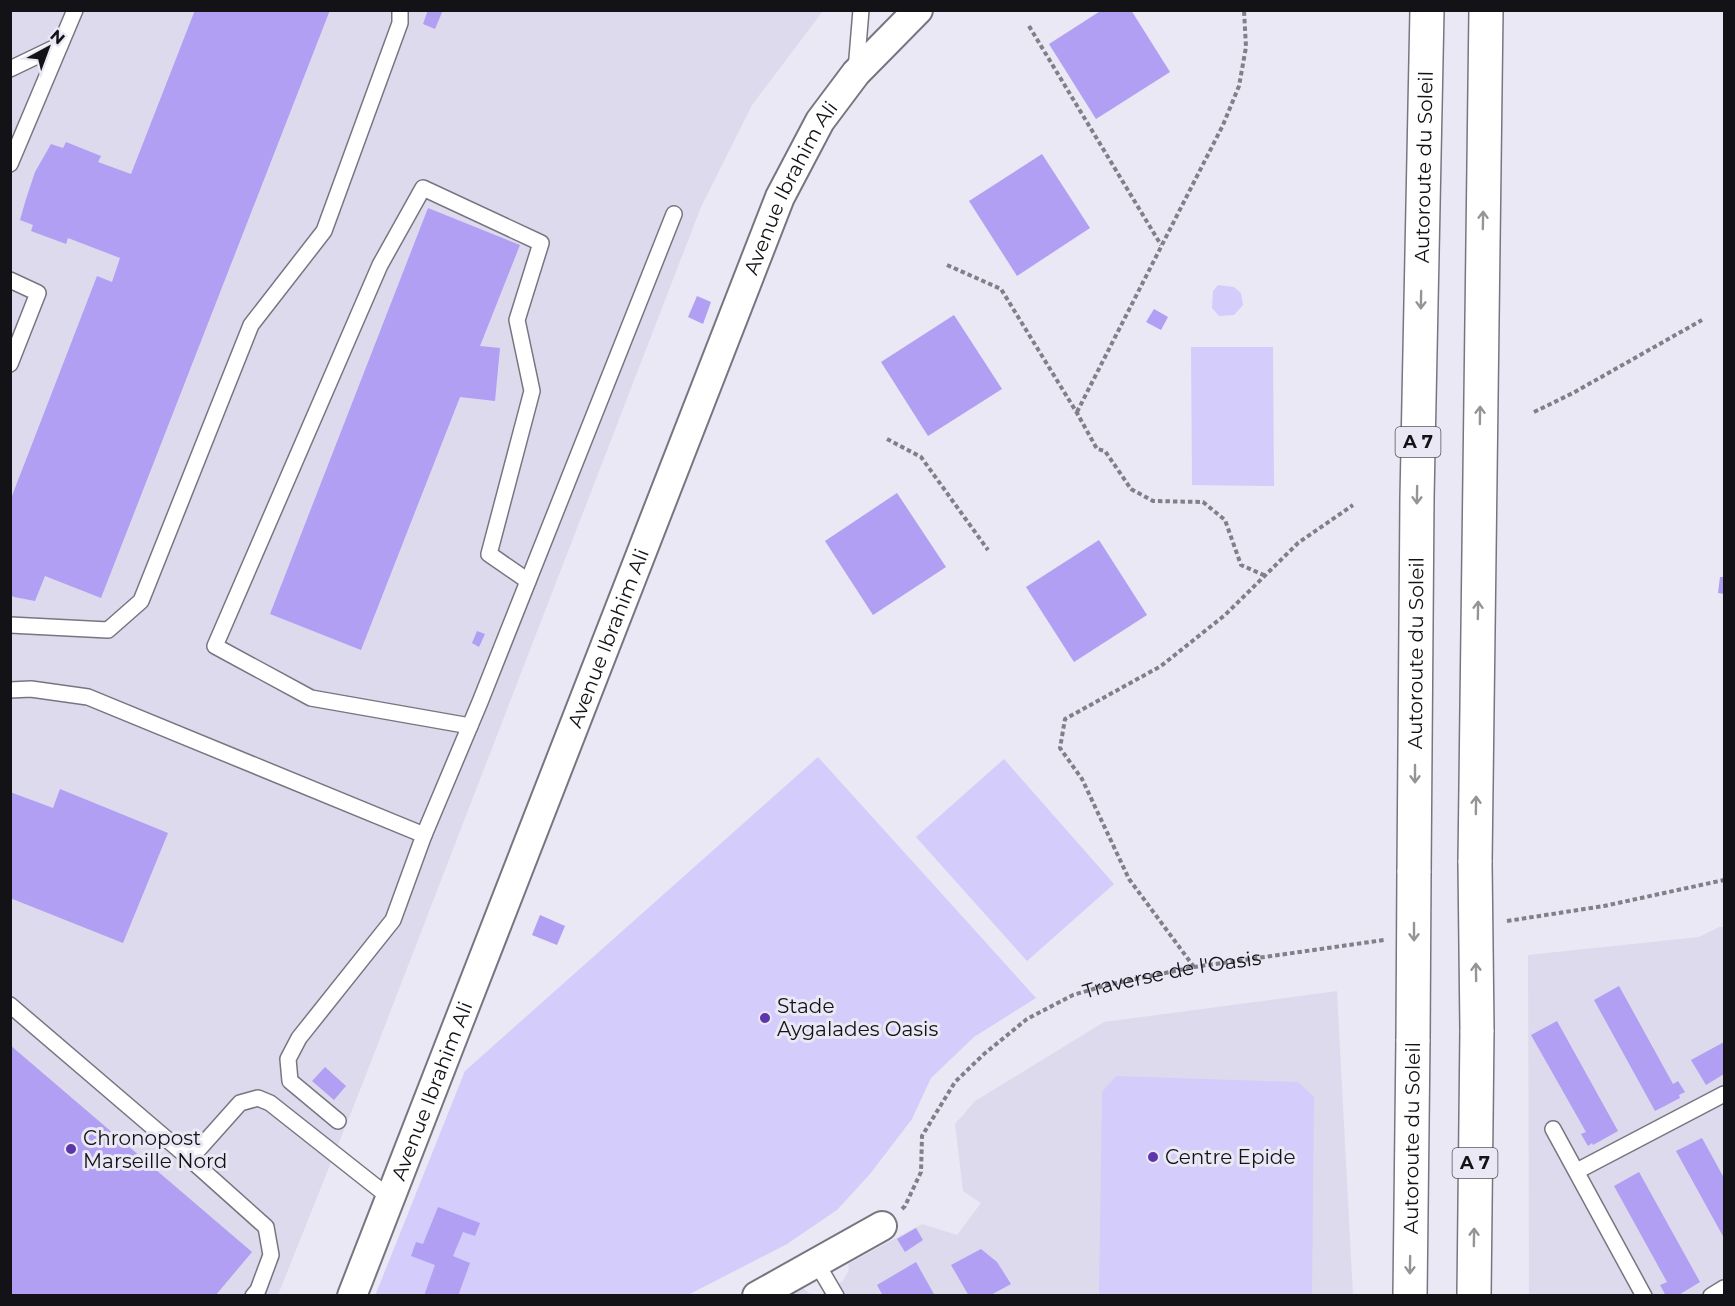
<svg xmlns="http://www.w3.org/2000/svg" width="1735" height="1306" font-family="Montserrat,sans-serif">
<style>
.built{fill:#dddaed}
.green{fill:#d4ccfa}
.building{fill:#b09ff2}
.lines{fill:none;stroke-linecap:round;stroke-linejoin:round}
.lane-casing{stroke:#777680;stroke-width:18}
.street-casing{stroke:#777680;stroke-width:32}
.highway-casing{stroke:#777680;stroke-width:36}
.path{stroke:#818088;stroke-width:4;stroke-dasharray:4.5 3;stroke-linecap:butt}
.lane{stroke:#fff;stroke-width:15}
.street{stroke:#fff;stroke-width:28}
.highway{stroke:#fff;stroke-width:33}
.highway-bridge-casing{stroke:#777680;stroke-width:36;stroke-linecap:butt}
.highway-bridge{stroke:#fff;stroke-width:33}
.oneway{stroke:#959597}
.poi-dot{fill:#5d36ae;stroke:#eae8f4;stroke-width:2}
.labels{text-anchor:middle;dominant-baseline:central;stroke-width:6;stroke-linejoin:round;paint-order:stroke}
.shield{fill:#eae8f4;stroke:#545359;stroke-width:1.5}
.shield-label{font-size:18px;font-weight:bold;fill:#131317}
.street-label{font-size:20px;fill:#131317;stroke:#eae8f4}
.poi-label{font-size:20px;fill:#131317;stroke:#eae8f4;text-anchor:start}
</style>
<rect width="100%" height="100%" fill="#eae8f4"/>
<g class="built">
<polygon points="10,11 823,11 752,105 701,207 362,1085 278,1295 11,1295"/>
<polygon points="1719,927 1724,927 1724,1295 1529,1295 1528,955 1699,937"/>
<polygon points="1337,991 1353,1295 787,1296 803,1288 809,1293 815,1294 822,1294 843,1281 849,1270 848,1264 922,1224 957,1235 981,1203 963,1191 955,1124 975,1101 1104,1022"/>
</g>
<g class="green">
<polygon points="1218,285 1234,287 1241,293 1243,305 1234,315 1219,316 1212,308 1213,291"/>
<polygon points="1191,347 1273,347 1274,486 1192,485"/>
<polygon points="818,757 1036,998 974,1037 931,1078 912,1119 870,1174 837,1210 787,1244 688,1295 375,1296 465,1071"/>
<polygon points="1004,759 1114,884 1027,961 916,837"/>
<polygon points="1116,1076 1298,1082 1314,1097 1312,1295 1099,1295 1102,1092"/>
</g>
<g class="building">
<polygon points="195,10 330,10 101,598 45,576 35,601 14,597 10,595 10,501 97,276 112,282 120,258 68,238 66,244 31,231 33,225 20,220 26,199 35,172 51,144 63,148 66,142 101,156 98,162 131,174"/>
<polygon points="428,10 443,10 435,29 423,24"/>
<polygon points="1102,10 1131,10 1170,72 1096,119 1049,44"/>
<polygon points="1042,154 1090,228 1017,276 969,201"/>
<polygon points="428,208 520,245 480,346 500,348 495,401 460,397 361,650 270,614"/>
<polygon points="697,296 711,302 703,324 688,317"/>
<polygon points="1154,309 1168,317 1161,330 1146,322"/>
<polygon points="954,315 1002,389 928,436 881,362"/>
<polygon points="897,493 946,567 873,615 825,541"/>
<polygon points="1099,540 1147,615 1074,662 1026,587"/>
<polygon points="1720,577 1724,577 1724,594 1718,593"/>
<polygon points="477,631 485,634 479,647 472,643"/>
<polygon points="60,789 168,833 123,943 10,898 10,792 53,808"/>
<polygon points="540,915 565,926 557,945 532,935"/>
<polygon points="1619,986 1673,1084 1678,1081 1685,1092 1679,1095 1680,1098 1655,1111 1594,1000"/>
<polygon points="1557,1021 1618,1131 1593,1145 1592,1143 1588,1146 1581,1134 1586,1132 1531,1035"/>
<polygon points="1724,1042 1724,1074 1706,1085 1691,1060"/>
<polygon points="10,1045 252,1252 215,1296 10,1296"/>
<polygon points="325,1067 346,1086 334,1100 312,1081"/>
<polygon points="1702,1138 1724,1178 1724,1238 1676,1151"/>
<polygon points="1639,1172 1700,1282 1677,1296 1674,1294 1666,1296 1660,1285 1667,1282 1614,1186"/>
<polygon points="438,1207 480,1223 475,1236 463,1232 453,1256 470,1263 458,1296 424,1296 435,1265 411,1256 416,1242 423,1244"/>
<polygon points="916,1228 923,1240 905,1252 897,1239"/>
<polygon points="981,1249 997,1262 1011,1284 989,1296 969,1296 951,1265"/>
<polygon points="916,1262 935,1296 883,1296 877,1285"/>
</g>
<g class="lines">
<defs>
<g id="lane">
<polyline points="10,69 60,45"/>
<polyline points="856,70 861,10"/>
<polyline points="10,164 75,10"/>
<polyline points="10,280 38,293 10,364"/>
<polyline points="10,625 108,630 141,601 251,325 324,231 400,23 400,10"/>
<polyline points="10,690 31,689 88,697 424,835 393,920 299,1038 288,1059 290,1081 338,1121"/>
<polyline points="470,726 311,698 215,646 380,265 423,188 541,243 517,320 532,391 489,554 528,581"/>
<polyline points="424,835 480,702 674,214"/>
<polyline points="10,1005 190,1159 266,1227 271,1255 258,1290 253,1296"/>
<polyline points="1553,1129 1644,1296"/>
<polyline points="190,1159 240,1103 258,1098 270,1103 389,1197"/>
<polyline points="1577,1171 1724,1094"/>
<polyline points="816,1262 836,1296"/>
<polyline points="1711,1296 1724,1288"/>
</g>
<g id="street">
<path id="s2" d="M352,1296L780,197L820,121L856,73L918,10"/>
<polyline points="757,1296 882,1226"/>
</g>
<g id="highway">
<polyline points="1475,863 1486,10"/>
<path id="s3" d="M1414,873L1417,498L1427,10"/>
<path id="s4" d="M1410,1296L1413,1039"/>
<polyline points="1474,1296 1477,1030"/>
</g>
</defs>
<use href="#lane" class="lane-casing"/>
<use href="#street" class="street-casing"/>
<use href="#highway" class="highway-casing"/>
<g class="path">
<polyline points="1029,26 1161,245"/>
<polyline points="947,265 1001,289 1077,413 1097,449 1105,451 1131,489 1153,501 1203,502 1225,520 1241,565 1266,576"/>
<polyline points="1077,412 1223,125 1239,86 1246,47 1244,10"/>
<polyline points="1534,412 1573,393 1702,320"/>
<polyline points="887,439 921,457 988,550"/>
<polyline points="1507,921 1604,906 1724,880"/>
<polyline points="1194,967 1129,879 1082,779 1060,748 1065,719 1161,666 1225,615 1298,543 1353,505"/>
<path id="s1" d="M902,1209L905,1206L921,1172L922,1136L955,1082L984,1054L1027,1019L1073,995L1107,985L1194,967L1384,940"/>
</g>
<use href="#lane" class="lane"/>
<use href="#street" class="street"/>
<use href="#highway" class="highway"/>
<defs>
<g id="highway-bridge">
<polyline points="1475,863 1477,1030"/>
<polyline points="1413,1039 1414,873"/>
</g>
</defs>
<use href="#highway-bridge" class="highway-bridge-casing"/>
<use href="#highway-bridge" class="highway-bridge"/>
</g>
<defs><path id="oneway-shaft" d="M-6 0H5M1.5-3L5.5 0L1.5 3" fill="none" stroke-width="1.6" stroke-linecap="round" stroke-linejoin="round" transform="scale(1.5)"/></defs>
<g class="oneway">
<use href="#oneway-shaft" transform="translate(1483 220) rotate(-89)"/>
<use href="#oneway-shaft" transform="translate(1421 300) rotate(91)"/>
<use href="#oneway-shaft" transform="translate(1480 415) rotate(-89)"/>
<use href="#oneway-shaft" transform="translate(1417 495) rotate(91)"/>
<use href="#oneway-shaft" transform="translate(1478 610) rotate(-89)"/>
<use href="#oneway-shaft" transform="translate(1415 774) rotate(90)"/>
<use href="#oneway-shaft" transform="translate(1476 805) rotate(-89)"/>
<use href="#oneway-shaft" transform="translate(1414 932) rotate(90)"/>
<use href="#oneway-shaft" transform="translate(1476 972) rotate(-91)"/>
<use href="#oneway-shaft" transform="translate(1474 1237) rotate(-89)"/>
<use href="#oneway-shaft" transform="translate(1410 1265) rotate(91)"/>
</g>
<g class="poi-dot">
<circle cx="765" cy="1018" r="6"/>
<circle cx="71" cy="1149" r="6"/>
<circle cx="1153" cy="1157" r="6"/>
</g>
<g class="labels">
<g class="shield">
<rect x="1395.5" y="427" width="45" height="30" rx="4.5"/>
<rect x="1452.5" y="1148" width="45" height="30" rx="4.5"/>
</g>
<g class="shield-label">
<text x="1418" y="442">A 7</text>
<text x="1475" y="1163">A 7</text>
</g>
<g class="street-label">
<text stroke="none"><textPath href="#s3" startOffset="706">Autoroute du Soleil</textPath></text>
<text stroke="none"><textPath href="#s2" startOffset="1192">Avenue Ibrahim Ali</textPath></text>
<text stroke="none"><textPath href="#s2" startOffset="706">Avenue Ibrahim Ali</textPath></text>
<text stroke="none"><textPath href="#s3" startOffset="220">Autoroute du Soleil</textPath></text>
<text stroke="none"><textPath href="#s1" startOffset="390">Traverse de l'Oasis</textPath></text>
<text stroke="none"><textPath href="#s2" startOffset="220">Avenue Ibrahim Ali</textPath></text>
<text stroke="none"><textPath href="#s4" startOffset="158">Autoroute du Soleil</textPath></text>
</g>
<g class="poi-label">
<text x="777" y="1006">Stade<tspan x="777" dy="23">Aygalades Oasis</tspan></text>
<text x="83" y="1138">Chronopost<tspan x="83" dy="23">Marseille Nord</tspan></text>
<text x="1165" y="1157">Centre Epide</text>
</g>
</g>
<rect width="1735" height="1306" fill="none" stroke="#131317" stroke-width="24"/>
<g transform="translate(48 48) rotate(41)" stroke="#eae8f4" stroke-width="4.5" paint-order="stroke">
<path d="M0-4.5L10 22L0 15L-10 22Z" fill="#131317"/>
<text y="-9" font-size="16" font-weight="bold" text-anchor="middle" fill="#131317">N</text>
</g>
</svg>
